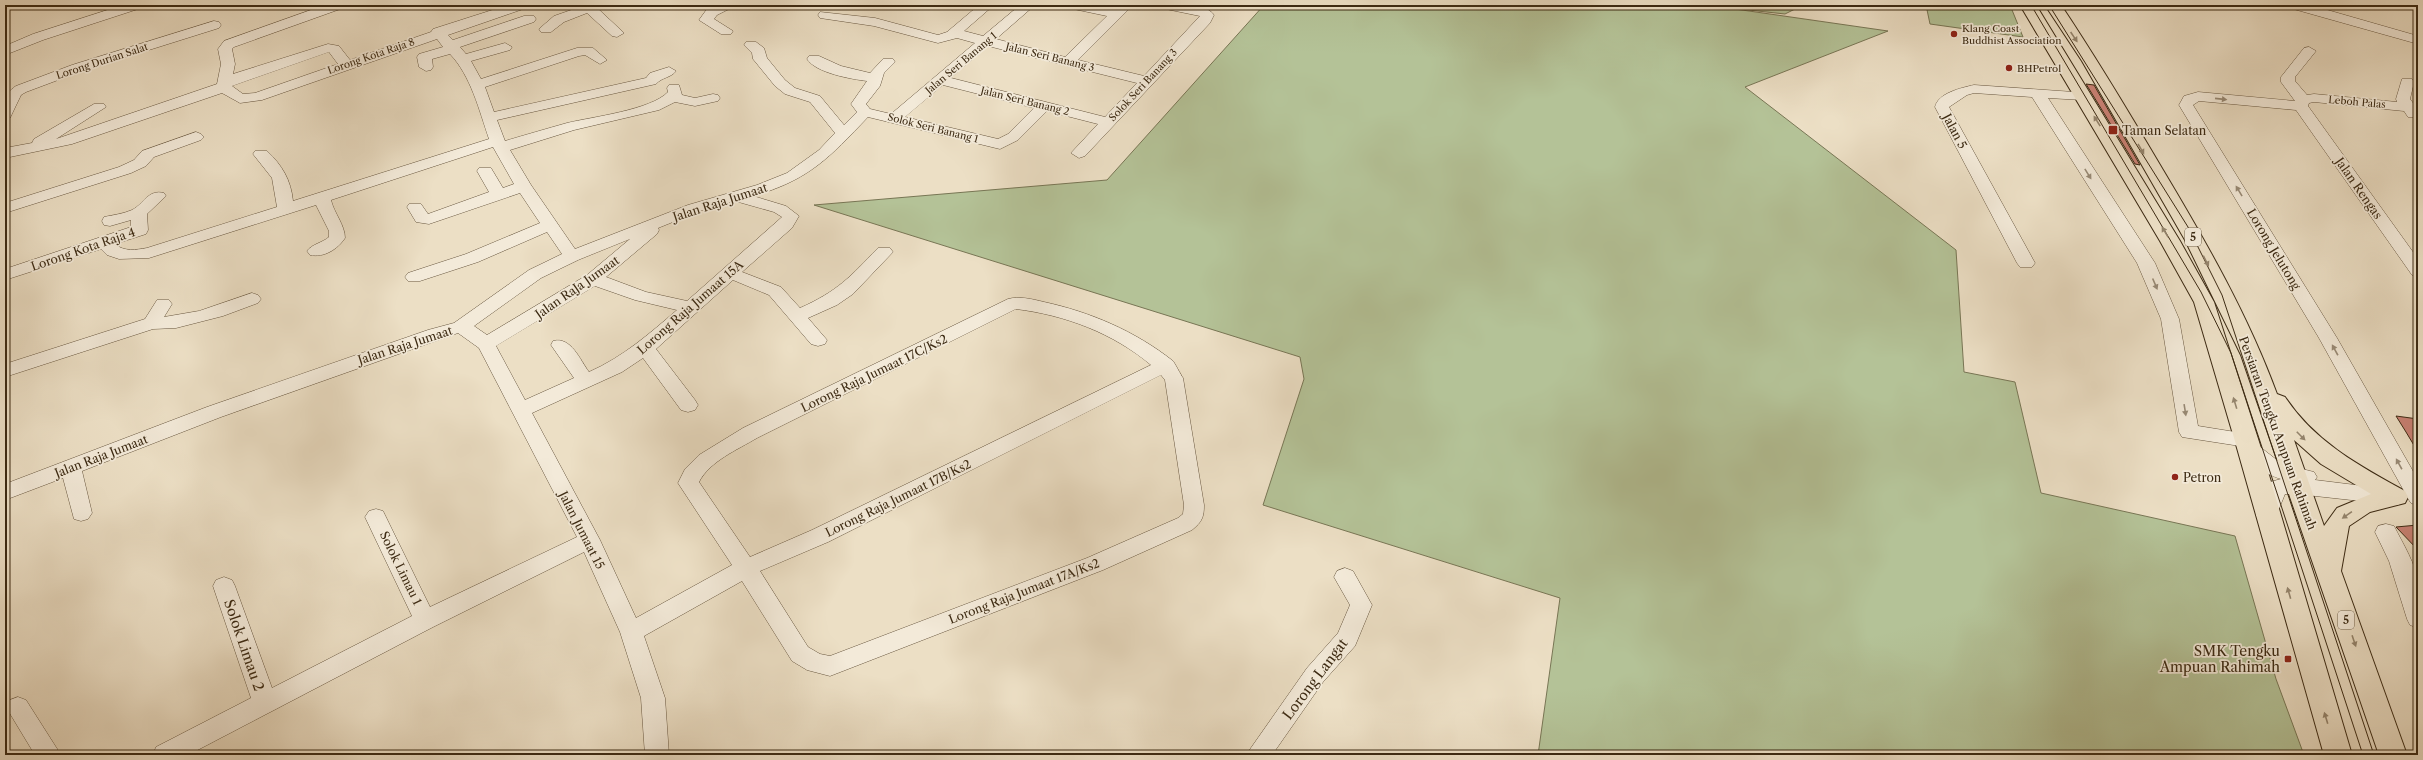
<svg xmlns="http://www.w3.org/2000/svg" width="2423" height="760" font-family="'Libre Caslon Text',serif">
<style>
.green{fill:#b4c297;stroke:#787655}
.building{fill:#ca8275;stroke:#3c2a13}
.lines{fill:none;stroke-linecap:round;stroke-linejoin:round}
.minor-casing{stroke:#685740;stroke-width:1}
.highway-casing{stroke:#3c2a13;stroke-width:2}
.minor{fill:#f3ead9;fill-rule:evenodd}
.highway{fill:#ecdfc5;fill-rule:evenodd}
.tram{stroke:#3c2a13;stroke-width:1}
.oneway{fill:#94846c}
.oneway2{fill:#988a76}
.poi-dot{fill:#8f2418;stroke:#f3ead9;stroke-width:1.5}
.labels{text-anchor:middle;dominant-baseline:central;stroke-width:3.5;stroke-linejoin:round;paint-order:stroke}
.far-poi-label{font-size:10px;fill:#3c2a13;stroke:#f3ead9;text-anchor:start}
.far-street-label{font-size:10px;fill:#3c2a13;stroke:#f3ead9}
.shield{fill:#f3ead9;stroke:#73644e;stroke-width:1}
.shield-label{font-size:11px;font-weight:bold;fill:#3c2a13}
.poi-label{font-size:12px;fill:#3c2a13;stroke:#f3ead9;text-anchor:start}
.street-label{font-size:12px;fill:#3c2a13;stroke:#f3ead9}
.near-street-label{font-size:14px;fill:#3c2a13;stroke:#f3ead9}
.near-poi-label{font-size:14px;fill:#3c2a13;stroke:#f3ead9;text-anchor:end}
</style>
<rect width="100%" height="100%" fill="#ecdfc5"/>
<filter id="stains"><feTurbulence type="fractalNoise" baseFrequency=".005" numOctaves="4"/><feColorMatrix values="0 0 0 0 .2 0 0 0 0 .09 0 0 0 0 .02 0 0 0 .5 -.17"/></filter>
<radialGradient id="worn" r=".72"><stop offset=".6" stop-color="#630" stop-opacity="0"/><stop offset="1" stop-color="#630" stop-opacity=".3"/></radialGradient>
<g class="green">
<polygon points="1264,5 1803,5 1785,14 1721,7 1888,31 1745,87 1956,250 1964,372 2015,382 2041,493 2235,536 2276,679 2304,755 1538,755 1560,598 1263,505 1304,379 1300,357 814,205 1107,180"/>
<polygon points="1926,5 2010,5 2023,37 1930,24"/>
</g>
<g class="building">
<polygon points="2086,84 2094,85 2140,165 2135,164"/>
<polygon points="2396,416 2418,419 2418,452 2406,432"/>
<polygon points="2418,525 2418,550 2396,527"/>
</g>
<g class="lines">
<defs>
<g id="minor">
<polygon points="123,5 143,5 141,8 43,40 5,55 5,46 33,34"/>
<path d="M325,5H345L343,8L234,47L232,49L235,64L233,74L328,44L339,46L350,60L431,32L433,29L508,5H528L526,8L448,35L453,40L524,16H534L536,19L534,22L460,47L466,54L505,43L512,47L510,50L471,61L481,79L577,48H593L607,60L600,64L585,55L579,56L485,87L494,112L646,78L650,73L669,67L676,71C671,78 662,77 656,84L497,120L505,141C525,135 546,129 567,123C592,117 651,110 668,92L667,88L669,85H679L682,95L695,98L713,94L718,95L720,98L718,101L695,106L675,102L659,110L574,130L510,150L531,185L575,249L688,205L757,185L787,173L819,150L835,133L810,102L785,94L775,86L753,59L752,53L744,45L746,42H756L764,48L767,58L785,80L795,88L820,96L844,125L857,112L851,104L867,81C851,79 816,73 807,59L809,56H819L841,66L870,73L883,59H893L895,62L884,73L880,86L866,104L870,109L891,114L975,43L957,38L938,43L874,26L820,18L818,15L820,12L875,18L938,35L947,32L979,5H994L964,31L983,36L1020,5H1035L996,39L1065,57L1107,16L1069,8L1067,5H1093L1114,9L1118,5H1133L1078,60L1144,76L1200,16L1161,8L1159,5C1174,5 1204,1 1214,15L1210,23L1085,156L1079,158L1071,153L1098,124L1047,111L1018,140L1000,149L868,117C829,158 809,180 753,196L786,206L799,216L792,228L742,272L781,287L800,308C838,291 850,277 878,248H890L893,252L853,294L837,305L808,318L827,340L825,344L818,346L811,344L769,295L733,280L656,349L695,400L698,405L695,410L688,412L681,410L643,358L622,372L532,413L600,540L636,618L732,565L678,483L685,469L699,455L743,428L1008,299C1019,296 1032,299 1044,302C1090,312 1135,331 1173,361C1174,362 1181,375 1183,378L1204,505C1204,517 1202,522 1192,530L1103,570L830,676L807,670L792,661L742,581L644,636L665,698L669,755H645L641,698L620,632L584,552L433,627L188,755H153L156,747L251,698L213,586L216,580L224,577L232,580L235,586L272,688L412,616L365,517L369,511L376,509L383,511L430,607L577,537L479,348L458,333L221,417L82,471L92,513L88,519L81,521L74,519L63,478L5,500V484L207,407L428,330L454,323L529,270L562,254L547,232L478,262L420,281H408L405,277L408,273L466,254L540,223L520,193L429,224L416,222L407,207L409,204H421L428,214L489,192L477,171L479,168H491L503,188L514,184L493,147L331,200C334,213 345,225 345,238C338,249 324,258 310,255L307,251C312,244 322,243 329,237V231L316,205L149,258L119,259L107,255L101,249L5,280V269L131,227V220L110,226L104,225L102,221L104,217C113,215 123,214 132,210C144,204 148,189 164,193L166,196L147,214L148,230L146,234L115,244C124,252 136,250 147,248L277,207L272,178L253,154L255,151H267C282,165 291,180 293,201L489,139C479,110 471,76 450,54L432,59L433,67L431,70L426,71L419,67L417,57L419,54L443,47L437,39L262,100L240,103L222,93L72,144L5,158V148L32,143L34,139L94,104H104L106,107L56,139L217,84L221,64L218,49L224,41ZM988,46L1137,83L1105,117L951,78ZM329,52L338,64L255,93L243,94L232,86ZM943,85L1034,108L1008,134L998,139L905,117ZM735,201L774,212L782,217L687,301L646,292L606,277L657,234L659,230L658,228L700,211ZM630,239L587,275L487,335L474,326L541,278L578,260ZM595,286L635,300L677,310C649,334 623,357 589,372C580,360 571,336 553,341L551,345L574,378L525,400L496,346ZM1016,309C1065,315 1113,333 1151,365L812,530L750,557L699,482C710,461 737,450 757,438ZM1161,375L1165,380L1184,505L1183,514L1178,518L1087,558L830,656L820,654L808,647L760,571L828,542Z"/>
<polygon points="578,5 594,5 624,33 617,37 612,36 587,13 564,22 551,32 541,32 539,29 554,16 580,7"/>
<polygon points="718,5 737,5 717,15 714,19 733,31 731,34 721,34 699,20 707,9"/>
<path d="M748,5H775C770,11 753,11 748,5Z"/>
<polygon points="2288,5 2310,5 2418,36 2418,44 2290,8"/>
<path d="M214,21L219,22L221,25L219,28L82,71L26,92L21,95L10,118L5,119C5,105 3,94 16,86L72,65Z"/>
<path d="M2309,47L2316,51L2295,77V81L2307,95L2314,94L2397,102L2396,99L2402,79H2412L2414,82L2410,99L2413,103L2418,104V117H2408L2404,111L2314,102L2309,103L2308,106L2418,259V276L2412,275L2296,110L2199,101L2193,105L2337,338L2418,480V506L2411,503L2407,497L2404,502L2397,505L2297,494H2285L2274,521L2267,523L2260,521L2256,515L2270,482L2281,479C2270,476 2238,459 2240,446L2182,437L2179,432L2161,319L2137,263L2032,97L1974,93L1967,95L1949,107L2035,263L2032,267H2020L2017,263L1935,107C1938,93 1961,88 1974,85L2088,93L2090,96L2083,100L2048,98L2155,263L2179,319L2198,426L2254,435L2257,440L2255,443L2282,464L2314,472L2317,477L2315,480L2404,491L2319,338L2179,105L2184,96L2198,92L2295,101L2281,82V77L2304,48Z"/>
<polygon points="196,132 201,134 204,137 201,140 154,157 146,166 131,173 5,213 5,203 119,167 134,160 142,151"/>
<polygon points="252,293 258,295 261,299 258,303 223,316 176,328 153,329 5,377 5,364 145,319 157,300 169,300 172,304 164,317 199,311"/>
<path d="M2386,524L2394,526C2403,544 2416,564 2418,584C2420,598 2418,614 2418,628L2410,625L2407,619L2389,561L2375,532L2378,526Z"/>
<polygon points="1345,568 1353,571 1372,605 1355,646 1323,682 1272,755 1246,755 1307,668 1338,633 1350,605 1334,577 1337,571"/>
<polygon points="18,697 26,700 61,755 35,755 6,707 10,700"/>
</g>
<g id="highway">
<polygon points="2020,5 2036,5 2180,241 2214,302 2261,448 2352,755 2324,755 2237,448 2194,302 2160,241"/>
<path d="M2045,5H2061C2097,59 2130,114 2163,170C2206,242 2248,315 2277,394L2285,397C2315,442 2358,465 2405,491L2408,497L2405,503L2370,512L2349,526L2341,571L2407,755H2379L2241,355L2185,240L2082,61ZM2294,440L2321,464L2371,494L2337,508L2324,526Z"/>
</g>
</defs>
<use href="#minor" class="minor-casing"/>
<use href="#highway" class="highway-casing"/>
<use href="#minor" class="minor"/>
<use href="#highway" class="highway"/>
<g class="tram">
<polyline points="2031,5 2201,292 2231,353 2363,755"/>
<polyline points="2049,5 2188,227 2222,295 2374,755"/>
</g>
</g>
<defs><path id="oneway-solid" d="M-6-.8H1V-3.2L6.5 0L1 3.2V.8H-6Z"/></defs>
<g class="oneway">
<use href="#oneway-solid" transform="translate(2074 37) rotate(56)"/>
<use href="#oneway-solid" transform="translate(2097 121) rotate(-122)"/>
<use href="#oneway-solid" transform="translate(2141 149) rotate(60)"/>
<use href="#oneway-solid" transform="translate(2165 232) rotate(-121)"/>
<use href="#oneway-solid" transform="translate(2206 261) rotate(63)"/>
<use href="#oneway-solid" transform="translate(2235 403) rotate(-107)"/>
<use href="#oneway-solid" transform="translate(2301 436) rotate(45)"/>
<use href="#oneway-solid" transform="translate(2347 515) rotate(145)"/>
<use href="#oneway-solid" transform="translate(2289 593) rotate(-106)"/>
<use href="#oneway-solid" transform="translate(2354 641) rotate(71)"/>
<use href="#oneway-solid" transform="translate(2326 718) rotate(-107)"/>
</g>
<g class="oneway2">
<use href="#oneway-solid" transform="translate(2221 99) rotate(6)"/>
<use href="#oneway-solid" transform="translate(2088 174) rotate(58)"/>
<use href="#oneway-solid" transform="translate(2239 191) rotate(-121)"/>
<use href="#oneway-solid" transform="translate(2155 284) rotate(67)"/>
<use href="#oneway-solid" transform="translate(2335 350) rotate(-119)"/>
<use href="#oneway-solid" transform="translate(2185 410) rotate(81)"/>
<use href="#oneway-solid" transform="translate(2399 464) rotate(-119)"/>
</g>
<g class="poi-dot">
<circle cx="1954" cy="34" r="4"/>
<circle cx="2009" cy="68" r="4"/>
<rect x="2108" y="125" width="10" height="10" rx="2"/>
<circle cx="2175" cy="477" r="4"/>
<rect x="2284" y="655" width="8" height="8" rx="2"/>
</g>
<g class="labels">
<g class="far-poi-label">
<text x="1962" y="28">Klang Coast<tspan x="1962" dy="12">Buddhist Association</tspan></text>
<text x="2017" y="68">BHPetrol</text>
</g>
<g class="far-street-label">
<text transform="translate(371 56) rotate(-19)">Lorong Kota Raja 8</text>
<text transform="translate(1050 57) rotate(14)">Jalan Seri Banang 3</text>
<text transform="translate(102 61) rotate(-18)">Lorong Durian Salat</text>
<text transform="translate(961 63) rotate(-40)">Jalan Seri Banang 1</text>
<text transform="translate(1143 85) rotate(-47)">Solok Seri Banang 3</text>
<text transform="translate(1025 101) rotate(14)">Jalan Seri Banang 2</text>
<text transform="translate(2357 102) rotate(5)">Leboh Palas</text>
<text transform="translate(933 128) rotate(14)">Solok Seri Banang 1</text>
</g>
<g class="shield">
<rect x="2185" y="228" width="16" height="18" rx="3"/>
<rect x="2338" y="611" width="16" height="18" rx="3"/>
</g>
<g class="shield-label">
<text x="2193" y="237">5</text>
<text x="2346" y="620">5</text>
</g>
<g class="poi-label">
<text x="2122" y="130">Taman Selatan</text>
<text x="2183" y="477">Petron</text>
</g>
<g class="street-label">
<text transform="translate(1955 131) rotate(62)">Jalan 5</text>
<text transform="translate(2359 188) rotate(55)">Jalan Rengas</text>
<text transform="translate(720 202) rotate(-18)">Jalan Raja Jumaat</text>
<text transform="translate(83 249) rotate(-19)">Lorong Kota Raja 4</text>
<text transform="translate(2274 249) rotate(59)">Lorong Jelutong</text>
<text transform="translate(577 287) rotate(-35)">Jalan RaJa Jumaat</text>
<text transform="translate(690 307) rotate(-41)">Lorong Raja Jumaat 15A</text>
<text transform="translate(405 345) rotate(-18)">Jalan Raja Jumaat</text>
<text transform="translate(874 373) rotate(-26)">Lorong Raja Jumaat 17C/Ks2</text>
<text transform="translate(2278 433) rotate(70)">Persiaran Tengku Ampuan Rahimah</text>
<text transform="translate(101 456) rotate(-21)">Jalan Raja Jumaat</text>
<text transform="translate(898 498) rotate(-26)">Lorong Raja Jumaat 17B/Ks2</text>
<text transform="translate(582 530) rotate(63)">Jalan Jumaat 15</text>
<text transform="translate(401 568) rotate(64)">Solok Limau 1</text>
<text transform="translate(1024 591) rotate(-21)">Lorong Raja Jumaat 17A/Ks2</text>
</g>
<g class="near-street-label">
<text transform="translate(244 645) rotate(71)">Solok Limau 2</text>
<text transform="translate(1315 679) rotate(-53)">Lorong Langat</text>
</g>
<g class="near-poi-label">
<text x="2280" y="651">SMK Tengku<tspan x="2280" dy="16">Ampuan Rahimah</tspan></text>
</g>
</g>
<rect width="2423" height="760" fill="none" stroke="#ecdfc5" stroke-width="20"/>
<rect x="6" y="6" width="2411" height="748" fill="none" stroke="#3c2a13" stroke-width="2"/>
<rect x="10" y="10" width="2403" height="740" fill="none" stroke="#3c2a13"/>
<rect width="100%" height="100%" filter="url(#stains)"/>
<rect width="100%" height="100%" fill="url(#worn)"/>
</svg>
